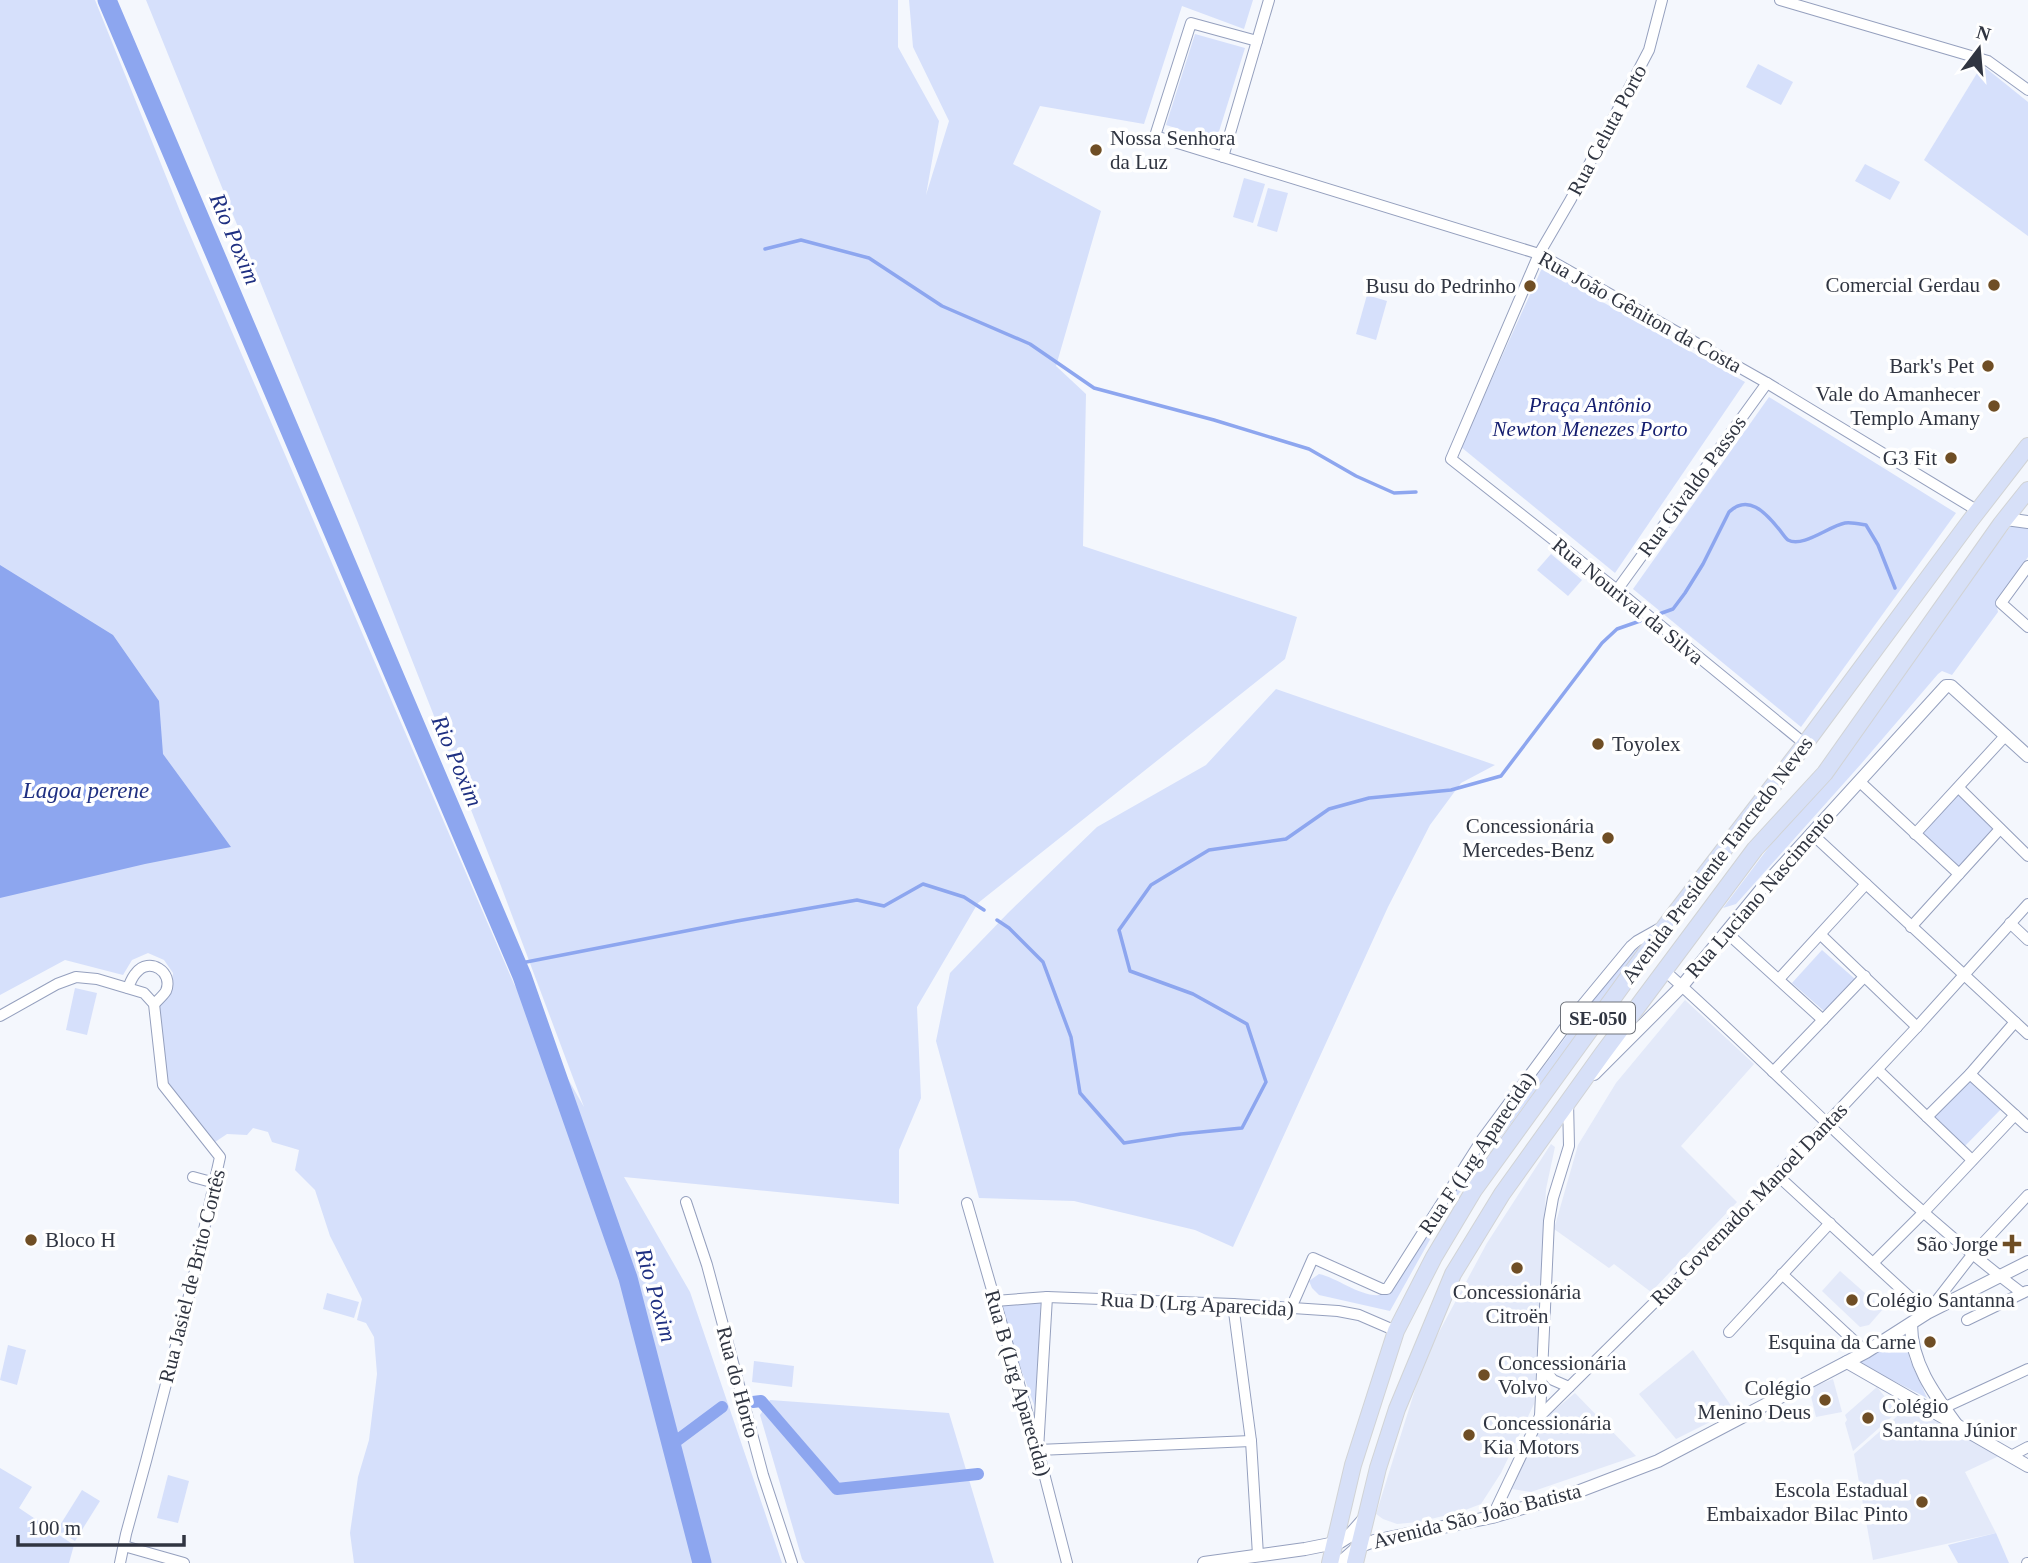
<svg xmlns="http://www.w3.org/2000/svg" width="2028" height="1563" font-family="Georgia,serif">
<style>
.built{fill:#e3e9f9}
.green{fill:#d6e0fb}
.water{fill:#8da6ef}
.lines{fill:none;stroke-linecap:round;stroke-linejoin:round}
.stream{stroke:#8da6ef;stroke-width:3.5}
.canal{stroke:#8da6ef;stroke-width:12}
.river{stroke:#8da6ef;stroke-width:19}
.minor-casing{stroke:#95a0be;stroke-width:12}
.tertiary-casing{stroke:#95a0be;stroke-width:14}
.primary-casing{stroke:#d1d3d5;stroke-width:18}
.minor{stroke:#fff;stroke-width:10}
.tertiary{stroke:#fff;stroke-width:12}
.primary{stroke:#d7e0f8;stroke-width:16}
.poi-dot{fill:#6f4e25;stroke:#fff;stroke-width:2.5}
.labels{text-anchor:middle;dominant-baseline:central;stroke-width:7;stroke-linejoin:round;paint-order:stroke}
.shield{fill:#fff;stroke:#6e727a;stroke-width:2}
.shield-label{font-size:19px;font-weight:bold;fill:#303541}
.street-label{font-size:21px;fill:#303541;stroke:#fff}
.poi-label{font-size:21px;fill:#303541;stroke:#fff;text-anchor:end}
.park-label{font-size:21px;font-style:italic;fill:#131d6f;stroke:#fff}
.water-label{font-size:23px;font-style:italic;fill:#1f3082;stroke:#fff}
</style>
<rect width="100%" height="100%" fill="#f4f7fd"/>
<g class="built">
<polygon points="1685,1000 1754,1064 1681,1146 1737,1202 1651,1292 1614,1264 1609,1268 1554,1229 1578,1145 1616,1083"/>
<polygon points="1551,1144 1555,1147 1546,1189 1534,1404 1501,1473 1481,1504 1460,1512 1418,1522 1397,1524 1383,1519 1376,1514 1425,1358 1487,1243"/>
<polygon points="1840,1271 1883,1309 1869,1325 1860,1327 1822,1291"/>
<polygon points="1693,1350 1734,1410 1676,1439 1639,1394"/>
<polygon points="1833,1379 1842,1412 1816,1417 1809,1388"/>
<polygon points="1877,1387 1897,1412 1853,1451 1845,1423 1847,1420 1845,1415"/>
<polygon points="1575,1393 1636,1456 1531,1492 1512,1489 1545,1418"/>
<polygon points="1910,1405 1999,1456 1965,1472 1996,1533 1873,1560 1854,1454"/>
</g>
<g class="green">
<polygon points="0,0 95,0 184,221 514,984 584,1107 501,886 358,523 146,0 898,0 898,47 939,121 926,195 949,121 913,47 909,0 1253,0 1244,29 1182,6 1144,124 1040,106 1013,164 1101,211 1056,366 1086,394 1083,546 1297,617 1285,659 978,903 917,1007 921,1098 899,1150 899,1204 624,1177 690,1292 782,1563 354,1563 350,1533 358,1477 369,1440 377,1374 374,1337 366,1323 357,1320 362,1299 330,1236 315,1190 295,1170 299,1150 272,1142 268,1132 253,1128 247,1135 227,1134 212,1144 161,1077 159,1003 171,990 173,973 164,960 148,953 132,960 123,975 65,960 0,995"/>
<polygon points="1195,34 1245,48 1216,141 1166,125"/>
<polygon points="1758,64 1793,82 1781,105 1746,87"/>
<polygon points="1982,65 2028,102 2028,236 1924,160"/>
<polygon points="1865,164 1900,182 1890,200 1855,181"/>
<polygon points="1244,178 1265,184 1253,223 1233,217"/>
<polygon points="1268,188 1288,193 1277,232 1257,226"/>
<polygon points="1542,268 1745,382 1615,573 1461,447"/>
<polygon points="1367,295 1387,301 1376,340 1356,334"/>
<polygon points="1769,397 1956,513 1801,727 1633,589"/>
<polygon points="2013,523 2028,525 2028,557 1996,603 1998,612 1952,675 1942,671 1938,674 1861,764 1736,904 1723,908"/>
<polygon points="1551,554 1582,580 1568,596 1537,570"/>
<polygon points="1276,689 1495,765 1461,783 1430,825 1388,907 1233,1247 1195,1230 1074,1201 979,1198 936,1041 950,973 1008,913 1097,827 1206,765"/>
<polygon points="1958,795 1996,830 1958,871 1920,836"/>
<path d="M1635,945L1640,950L1446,1211L1390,1311L1319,1295L1312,1288L1309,1281L1319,1274C1338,1278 1360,1297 1380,1295C1383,1295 1387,1292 1391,1291L1442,1202Z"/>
<polygon points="1822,950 1855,979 1825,1012 1792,983"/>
<polygon points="75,988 97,993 87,1035 66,1030"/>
<polygon points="1965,1071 2003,1107 1963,1148 1925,1111"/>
<polygon points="327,1293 359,1302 354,1318 323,1309"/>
<polygon points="1041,1301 1036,1410 998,1306"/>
<polygon points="1904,1336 1910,1360 1927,1398 1857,1362"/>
<polygon points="8,1345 26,1350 17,1385 0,1380"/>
<polygon points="754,1361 794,1366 792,1387 752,1382"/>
<polygon points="770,1400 949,1413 994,1563 805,1563 802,1559 760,1415"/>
<polygon points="0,1468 32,1487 19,1508 74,1545 69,1563 0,1563"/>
<polygon points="168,1475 189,1481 178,1523 157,1518"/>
<polygon points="82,1490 100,1501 75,1541 57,1530"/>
<polygon points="1996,1533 2009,1563 1958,1563 1948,1545"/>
</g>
<polygon class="water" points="0,565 113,635 159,701 163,754 231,847 145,864 0,898"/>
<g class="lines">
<g class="stream">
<polyline points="765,249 801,240 869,258 942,306 1030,344 1094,388 1214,420 1309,449 1356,476 1394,493 1416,492"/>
<path d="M1659,614L1673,609L1685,593L1703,564L1729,512C1748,494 1765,512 1778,528C1781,531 1785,538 1788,540C1803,548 1829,526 1845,523C1851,522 1860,524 1866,525L1878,545L1895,588"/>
<polyline points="997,920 1009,928 1043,962 1071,1037 1080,1093 1124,1143 1181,1134 1242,1128 1266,1082 1247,1024 1193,994 1130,971 1119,930 1151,885 1209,850 1286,839 1329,809 1369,798 1451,790 1501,776 1602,643 1617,629 1640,621"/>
<polyline points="516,964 737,921 857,900 884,906 923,884 964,897 984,910"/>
</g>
<g class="canal">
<polyline points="753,1402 761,1401 837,1489 978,1474"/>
<polyline points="671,1445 722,1407"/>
</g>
<polyline class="river" points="107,0 522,976 628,1278 702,1563"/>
<defs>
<g id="minor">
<polyline points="1662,0 1649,50 1571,199 1539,254 1451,459 1617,590 1805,744"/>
<polyline points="1780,0 1988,61 2028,90"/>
<polyline points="1257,41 1191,23 1155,136 1539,254 1767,383 1978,511"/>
<polyline points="1223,157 1269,0"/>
<polyline points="2028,566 2001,603 2028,627"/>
<polyline points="1617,590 1767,383"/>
<polyline points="1860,782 1959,874"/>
<polyline points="1959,788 2028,856"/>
<polyline points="1811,833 2028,1034"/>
<polyline points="1915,834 2006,735"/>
<polyline points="2010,923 2028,940"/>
<polyline points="1911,927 2000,829"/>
<polyline points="1726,932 1823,1020"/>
<polyline points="1821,935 1917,1027"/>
<path d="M1665,971C1784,1077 1894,1197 2022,1293"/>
<polyline points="1779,979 1866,884"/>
<path d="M128,988C130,983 132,977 136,973C149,956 174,972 166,991C163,996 158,1000 154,1004"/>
<polyline points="0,1016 57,984 76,977 97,979 144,993 154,1004 163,1085 220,1157 192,1284 146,1461 126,1534 120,1563"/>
<polyline points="1878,1070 1972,1160"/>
<polyline points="1773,1072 1865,976"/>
<polyline points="1970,1074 2028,1127"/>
<polyline points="1927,1117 1970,1074 2015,1022"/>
<polyline points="1777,1175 1927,1313 1972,1255 2028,1195"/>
<polyline points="193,1177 215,1183"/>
<polyline points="686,1202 707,1265 763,1475 792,1563"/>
<polyline points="967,1203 1038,1450 1067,1563"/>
<polyline points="1873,1263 1923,1213 2015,1115"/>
<polyline points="1782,1274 1866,1352"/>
<polyline points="1047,1297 1038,1450 1251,1441"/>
<polyline points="995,1301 1047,1297 1233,1304 1338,1311 1359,1315 1396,1331"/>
<polyline points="1233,1304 1251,1441 1258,1555"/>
<polyline points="1291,1308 1313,1258 1382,1289 1387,1289 1483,1138 1574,1015 1631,946 1637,941 1662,927"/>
<polyline points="1967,1320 2027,1291"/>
<polyline points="1729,1332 1830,1223"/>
<polyline points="1543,1368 1553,1380 1569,1387"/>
<polyline points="1939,1410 2028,1369"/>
<polyline points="1540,1416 1549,1221 1553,1198 1569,1146 1568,1101"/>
<polyline points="2011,1456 2028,1447"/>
<polyline points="1492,1517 1540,1416 1679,1278 1827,1123 1917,1027 2028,904"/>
<polyline points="124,1546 184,1563"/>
<polyline points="2027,1563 2028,1563"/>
</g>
<g id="tertiary">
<polyline points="2006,519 2028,522"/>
<polyline points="1594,1074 1682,986 1764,886 1946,686 1951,686 2028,756"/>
<path d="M1911,1324C1911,1363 1934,1394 1956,1424"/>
<polyline points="1847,1362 2028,1466"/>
<polyline points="1204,1563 1305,1549 1340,1542 1348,1537 1364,1519"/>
<polyline points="1340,1563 1358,1547 1374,1541 1492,1517 1577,1492 1658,1461 1866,1352 1927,1313 2028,1262"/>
</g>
<g id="primary">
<polyline points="1330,1563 1353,1465 1396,1331 1434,1257 1474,1190 1666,925 1805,744 1970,521 2028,446"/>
<polyline points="1355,1563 1378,1468 1397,1409 1453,1274 1502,1194 1603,1053 1755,849 1825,773 2001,524 2028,490"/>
</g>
</defs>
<use href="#minor" class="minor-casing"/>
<use href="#tertiary" class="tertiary-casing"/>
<use href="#primary" class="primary-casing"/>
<use href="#minor" class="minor"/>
<use href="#tertiary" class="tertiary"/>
<use href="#primary" class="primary"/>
</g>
<g class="poi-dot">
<circle cx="1096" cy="150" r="7"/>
<circle cx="1994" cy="285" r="7"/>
<circle cx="1530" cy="286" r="7"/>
<circle cx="1988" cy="366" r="7"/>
<circle cx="1994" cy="406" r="7"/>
<circle cx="1951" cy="458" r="7"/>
<circle cx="1598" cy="744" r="7"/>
<circle cx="1608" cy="838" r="7"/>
<circle cx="31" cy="1240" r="7"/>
<path d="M2008.5 1233.5h7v7h7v7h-7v7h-7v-7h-7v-7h7z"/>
<circle cx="1517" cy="1268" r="7"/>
<circle cx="1852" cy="1300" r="7"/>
<circle cx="1930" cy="1342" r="7"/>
<circle cx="1484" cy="1375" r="7"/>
<circle cx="1825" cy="1400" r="7"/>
<circle cx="1868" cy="1418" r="7"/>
<circle cx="1469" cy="1435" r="7"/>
<circle cx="1922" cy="1502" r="7"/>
</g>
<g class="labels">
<rect class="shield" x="1561" y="1002.5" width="74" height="31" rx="5"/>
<g class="shield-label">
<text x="1598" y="1018">SE-050</text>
</g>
<g class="street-label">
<text transform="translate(1607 130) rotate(-62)">Rua Celuta Porto</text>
<text transform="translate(1640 312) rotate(29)">Rua João Gêniton da Costa</text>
<text transform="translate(1692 486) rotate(-54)">Rua Givaldo Passos</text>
<text transform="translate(1628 601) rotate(39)">Rua Nourival da Silva</text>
<text transform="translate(1717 860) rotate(-53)">Avenida Presidente Tancredo Neves</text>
<text transform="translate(1760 894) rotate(-49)">Rua Luciano Nascimento</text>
<text transform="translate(1477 1153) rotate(-56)">Rua F (Lrg Aparecida)</text>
<text transform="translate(1749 1204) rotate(-46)">Rua Governador Manoel Dantas</text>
<text transform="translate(192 1276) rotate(-76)">Rua Jasiel de Brito Cortês</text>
<text transform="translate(1197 1304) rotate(3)">Rua D (Lrg Aparecida)</text>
<text transform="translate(738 1382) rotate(75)">Rua do Horto</text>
<text transform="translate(1018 1383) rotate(74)">Rua B (Lrg Aparecida)</text>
<text transform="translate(1477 1516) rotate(-14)">Avenida São João Batista</text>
</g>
<g class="poi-label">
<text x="1110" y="138" text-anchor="start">Nossa Senhora<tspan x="1110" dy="24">da Luz</tspan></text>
<text x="1980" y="285">Comercial Gerdau</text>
<text x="1516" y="286">Busu do Pedrinho</text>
<text x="1974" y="366">Bark's Pet</text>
<text x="1980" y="394">Vale do Amanhecer<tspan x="1980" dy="24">Templo Amany</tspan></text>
<text x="1937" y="458">G3 Fit</text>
<text x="1612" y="744" text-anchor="start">Toyolex</text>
<text x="1594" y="826">Concessionária<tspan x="1594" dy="24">Mercedes-Benz</tspan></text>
<text x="45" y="1240" text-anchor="start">Bloco H</text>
<text x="1998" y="1244">São Jorge</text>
<text x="1517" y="1292" text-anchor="middle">Concessionária<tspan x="1517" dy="24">Citroën</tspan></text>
<text x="1866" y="1300" text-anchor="start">Colégio Santanna</text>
<text x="1916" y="1342">Esquina da Carne</text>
<text x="1498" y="1363" text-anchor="start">Concessionária<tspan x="1498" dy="24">Volvo</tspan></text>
<text x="1811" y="1388">Colégio<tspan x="1811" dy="24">Menino Deus</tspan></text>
<text x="1882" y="1406" text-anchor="start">Colégio<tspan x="1882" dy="24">Santanna Júnior</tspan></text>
<text x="1483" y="1423" text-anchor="start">Concessionária<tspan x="1483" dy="24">Kia Motors</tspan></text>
<text x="1908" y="1490">Escola Estadual<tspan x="1908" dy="24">Embaixador Bilac Pinto</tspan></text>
</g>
<g class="park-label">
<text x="1590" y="405">Praça Antônio<tspan x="1590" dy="24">Newton Menezes Porto</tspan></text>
</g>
<g class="water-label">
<text transform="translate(235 239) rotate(67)">Rio Poxim</text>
<text transform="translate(457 761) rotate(67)">Rio Poxim</text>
<text x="86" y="790">Lagoa perene</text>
<text transform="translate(656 1295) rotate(74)">Rio Poxim</text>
</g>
</g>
<g transform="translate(1979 49) rotate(16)" stroke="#ffffff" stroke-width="5" paint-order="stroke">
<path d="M0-5L12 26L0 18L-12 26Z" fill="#303541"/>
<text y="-10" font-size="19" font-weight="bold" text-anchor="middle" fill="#303541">N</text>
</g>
<path d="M18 1535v10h166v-10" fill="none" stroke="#303541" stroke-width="3.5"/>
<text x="28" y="1535" font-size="21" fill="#303541" stroke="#ffffff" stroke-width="5" paint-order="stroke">100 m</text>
</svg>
